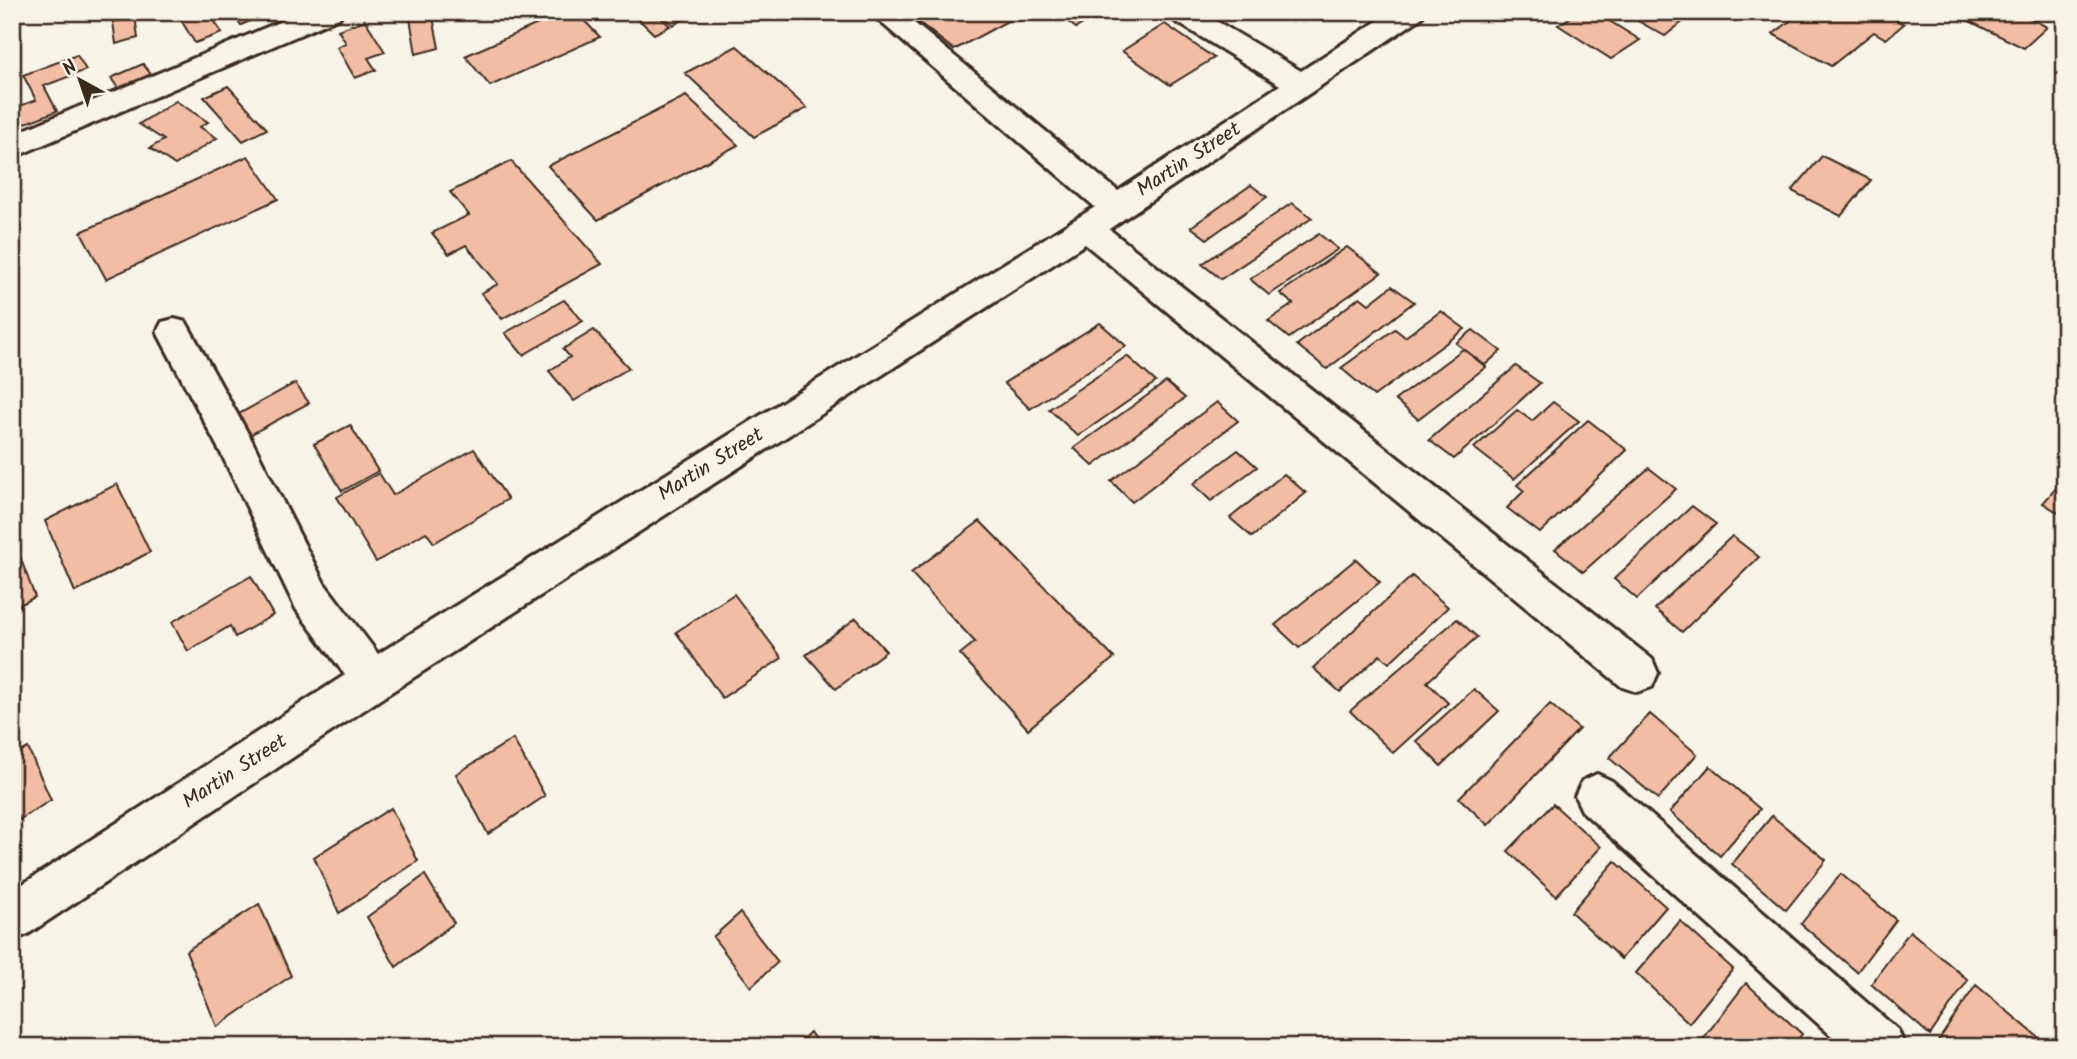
<svg xmlns="http://www.w3.org/2000/svg" width="2077" height="1059" font-family="Kalam,sans-serif">
<style>
.building{fill:#f2bda5;stroke:#3b2a1e;stroke-width:2}
.lines{fill:none;stroke-linecap:round;stroke-linejoin:round}
.minor-casing{stroke:#3b2a1e;stroke-width:6}
.minor{fill:#f7f3e8;fill-rule:evenodd}
.labels{text-anchor:middle;dominant-baseline:central;stroke-width:6;stroke-linejoin:round;paint-order:stroke}
.street-label{font-size:21px;fill:#3b2a1e;stroke:#f7f3e8}
</style>
<rect width="100%" height="100%" fill="#f7f3e8"/>
<filter id="ink" filterUnits="userSpaceOnUse"><feTurbulence type="fractalNoise" baseFrequency=".0143" numOctaves="2"/><feDisplacementMap in="SourceGraphic" scale="14" xChannelSelector="R" yChannelSelector="G"/><feConvolveMatrix kernelMatrix="1 2 1 2 8 2 1 2 1" color-interpolation-filters="sRGB"/></filter>
<g filter="url(#ink)">
<g class="building">
<polygon points="176,12 208,12 222,33 195,43"/>
<polygon points="229,12 270,12 241,25"/>
<polygon points="409,12 432,12 439,48 416,54"/>
<polygon points="565,12 576,12 600,37 490,86 465,56"/>
<polygon points="631,12 655,12 670,26 654,34"/>
<polygon points="659,12 698,12 673,25"/>
<polygon points="906,12 1024,12 954,50"/>
<polygon points="1055,12 1103,12 1076,28"/>
<polygon points="1579,12 1595,12 1640,40 1611,59 1558,25"/>
<polygon points="1622,12 1671,12 1685,20 1665,36"/>
<polygon points="1802,12 1882,12 1904,24 1886,39 1874,32 1831,66 1773,34"/>
<polygon points="1969,12 2018,12 2047,27 2024,48 1963,18"/>
<polygon points="135,16 138,38 116,44 113,22"/>
<polygon points="365,20 385,52 368,58 376,70 355,78 337,47 346,43 338,30"/>
<polygon points="1165,24 1214,58 1170,85 1122,51"/>
<polygon points="737,46 807,108 754,137 685,73"/>
<polygon points="77,55 86,70 44,86 57,111 18,126 12,109 36,100 23,75"/>
<polygon points="143,64 153,77 120,91 111,78"/>
<polygon points="228,86 267,129 243,141 204,97"/>
<polygon points="686,96 738,145 598,220 548,166"/>
<polygon points="176,101 208,122 200,127 217,138 175,165 150,148 164,140 139,124"/>
<polygon points="248,156 278,199 106,279 81,232"/>
<polygon points="1822,156 1871,180 1841,216 1792,191"/>
<polygon points="511,161 602,264 502,319 481,293 498,284 466,245 449,254 432,233 469,215 450,192"/>
<polygon points="1251,185 1267,197 1207,239 1191,227"/>
<polygon points="1292,203 1312,218 1221,279 1202,264"/>
<polygon points="1319,234 1338,249 1269,295 1250,279"/>
<polygon points="1347,247 1381,273 1289,338 1268,321 1293,304 1280,293"/>
<polygon points="1392,286 1414,302 1327,369 1297,345 1360,297 1369,304"/>
<polygon points="564,300 583,321 523,355 505,333"/>
<polygon points="1441,311 1465,329 1374,396 1341,368 1395,329 1405,337"/>
<polygon points="1100,323 1126,346 1030,409 1004,383"/>
<polygon points="594,330 629,368 574,401 549,371 570,357 563,349"/>
<polygon points="1473,330 1501,351 1485,365 1456,343"/>
<polygon points="1463,349 1486,367 1418,419 1395,400"/>
<polygon points="1127,356 1156,382 1078,436 1049,409"/>
<polygon points="1516,366 1540,383 1454,459 1429,440"/>
<polygon points="1166,382 1185,398 1093,466 1074,448"/>
<polygon points="295,383 309,403 248,436 235,416"/>
<polygon points="1217,402 1238,421 1132,502 1111,481"/>
<polygon points="1553,402 1579,421 1514,479 1474,448 1517,410 1532,421"/>
<polygon points="1588,420 1627,450 1540,533 1507,508 1524,491 1517,485"/>
<polygon points="350,425 378,471 342,491 314,444"/>
<polygon points="474,449 508,499 434,543 426,532 376,562 337,497 379,473 393,495"/>
<polygon points="1238,450 1257,467 1211,501 1193,484"/>
<polygon points="1649,468 1676,489 1583,572 1555,549"/>
<polygon points="1284,474 1306,493 1252,537 1230,518"/>
<polygon points="2065,478 2065,517 2043,503"/>
<polygon points="117,484 150,552 75,592 45,521"/>
<polygon points="1692,506 1716,524 1637,599 1614,579"/>
<polygon points="980,521 1114,658 1028,729 960,654 975,642 911,573"/>
<polygon points="12,535 35,597 12,609"/>
<polygon points="1732,536 1759,557 1682,632 1655,609"/>
<polygon points="1356,559 1380,582 1299,648 1275,625"/>
<polygon points="251,576 273,615 235,637 230,626 188,651 172,622"/>
<polygon points="1412,576 1448,607 1389,663 1380,655 1340,692 1313,668"/>
<polygon points="734,594 782,658 722,698 676,632"/>
<polygon points="856,618 886,651 836,689 806,655"/>
<polygon points="1457,619 1477,637 1427,682 1448,703 1393,753 1350,711"/>
<polygon points="1474,689 1499,711 1441,766 1416,741"/>
<polygon points="1550,704 1579,729 1488,825 1459,798"/>
<polygon points="1650,714 1697,754 1658,799 1609,758"/>
<polygon points="513,739 545,796 488,834 456,774"/>
<polygon points="28,748 51,800 12,824 12,757"/>
<polygon points="1710,766 1760,809 1720,856 1670,812"/>
<polygon points="1553,804 1601,847 1556,896 1508,851"/>
<polygon points="391,808 418,861 339,913 314,857"/>
<polygon points="1772,816 1826,860 1786,910 1732,864"/>
<polygon points="1615,861 1666,907 1621,959 1571,912"/>
<polygon points="1841,874 1896,920 1857,972 1801,924"/>
<polygon points="425,875 454,923 396,967 367,917"/>
<polygon points="259,904 291,976 217,1027 186,951"/>
<polygon points="740,913 778,962 751,987 713,937"/>
<polygon points="1680,921 1733,969 1689,1023 1636,973"/>
<polygon points="1910,931 1968,980 1930,1035 1871,984"/>
<polygon points="1746,983 1802,1034 1793,1047 1711,1047 1703,1039"/>
<polygon points="1976,985 2038,1037 2031,1047 1945,1047 1938,1041"/>
<polygon points="810,1032 820,1047 794,1047"/>
</g>
<g class="lines">
<defs>
<g id="minor">
<polygon points="303,12 343,12 339,18 12,158 12,135"/>
<polygon points="869,12 901,12 1118,191 1280,85 1170,18 1166,12 1201,12 1301,71 1391,12 1425,12 1421,18 1109,229 1652,659 1658,673 1652,687 1637,692 1622,687 1085,244 388,694 28,934 12,941 12,891 345,675 296,609 223,457 157,332 162,322 174,319 186,322 251,439 324,583 378,654 1095,207"/>
<polygon points="1597,774 1612,781 1898,1030 1905,1047 1844,1047 1582,811 1575,796 1582,781"/>
</g>
</defs>
<use href="#minor" class="minor-casing"/>
<use href="#minor" class="minor"/>
</g>
</g>
<g class="labels">
<g class="street-label">
<text transform="translate(1189 160) rotate(-33)">Martin Street</text>
<text transform="translate(711 465) rotate(-32)">Martin Street</text>
<text transform="translate(235 772) rotate(-33)">Martin Street</text>
</g>
</g>
<rect width="2077" height="1059" fill="none" stroke="#f7f3e8" stroke-width="42"/>
<rect x="21" y="21" width="2035" height="1017" fill="none" stroke="#3b2a1e" stroke-width="2.5" filter="url(#ink)"/>
<g transform="translate(80 80) rotate(320)" stroke="#f7f3e8" stroke-width="5" paint-order="stroke">
<path d="M0-5L12 26L0 18L-12 26Z" fill="#3b2a1e"/>
<text y="-10" font-size="19" font-weight="bold" text-anchor="middle" fill="#3b2a1e">N</text>
</g>
</svg>
